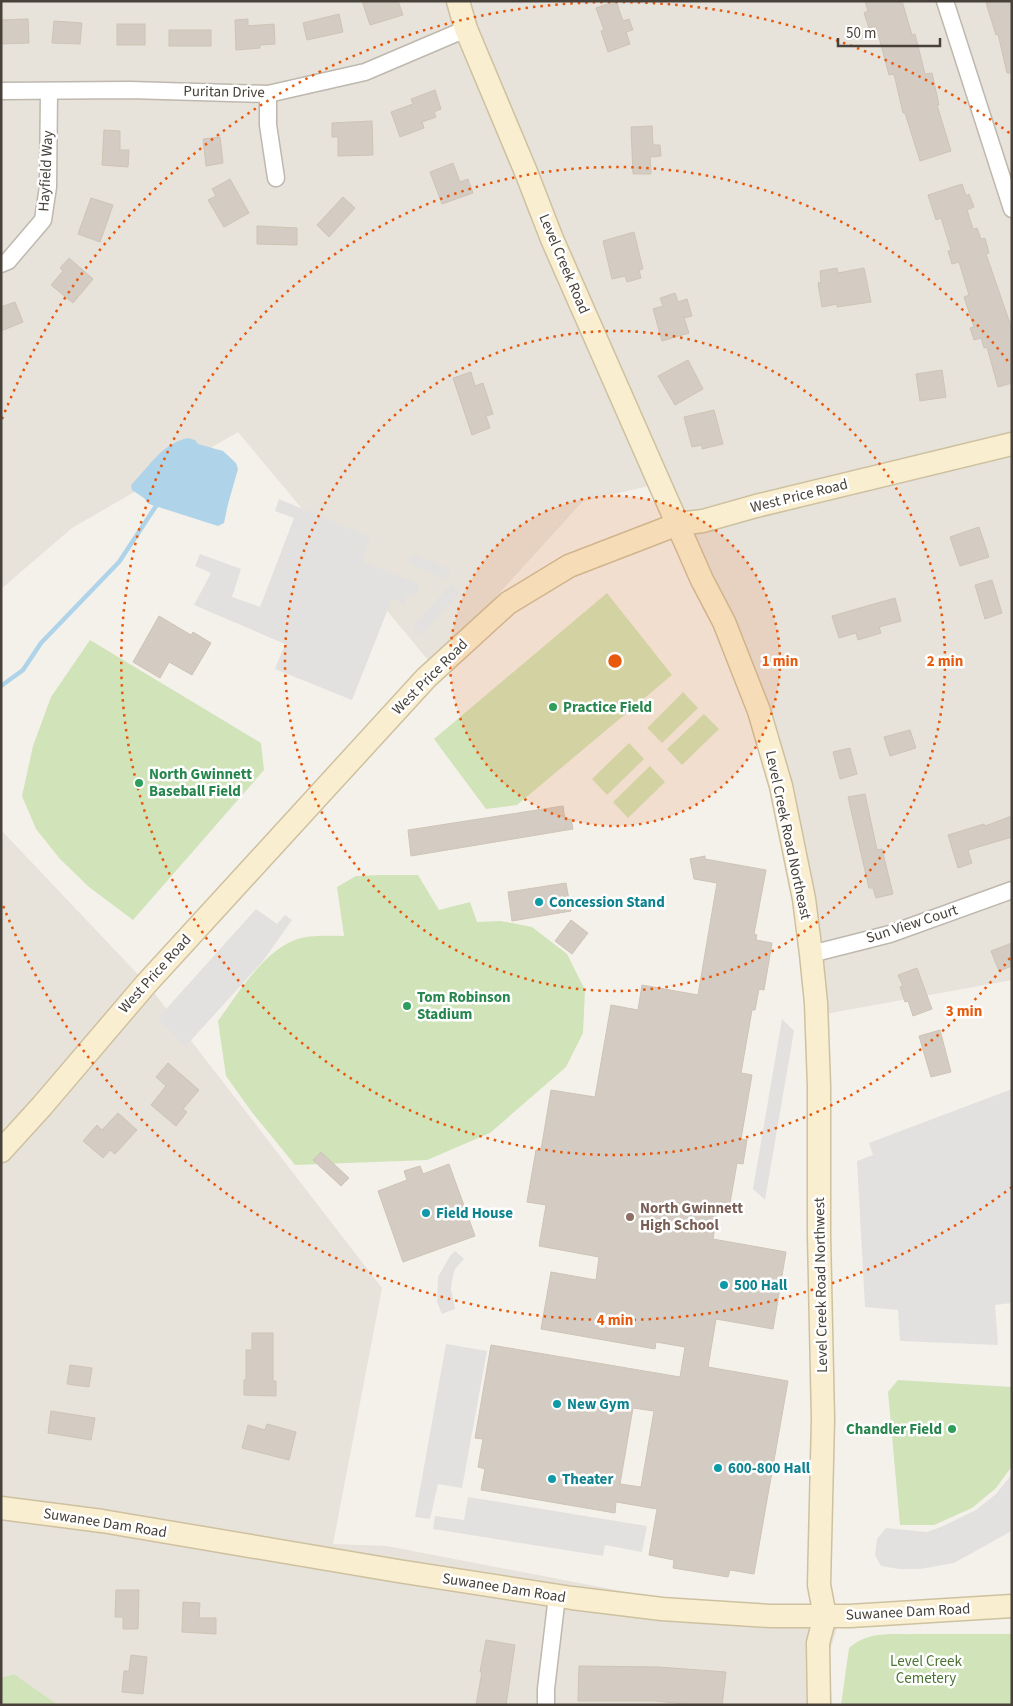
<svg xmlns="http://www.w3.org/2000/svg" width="1013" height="1706" font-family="'Source Sans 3',sans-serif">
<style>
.residential{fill:#e7e2da}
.green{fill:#d1e3b9}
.parking{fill:#e3e1df}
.water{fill:#afd3e9}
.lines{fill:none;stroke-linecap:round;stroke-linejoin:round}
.stream{stroke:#afd3e9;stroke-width:4.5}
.building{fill:#d4ccc2;stroke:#cec4b6;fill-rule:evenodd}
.street-casing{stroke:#beb8ae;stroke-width:19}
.secondary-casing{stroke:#cec1a0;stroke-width:25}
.street{stroke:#fff;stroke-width:16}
.secondary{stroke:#f9eed0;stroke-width:22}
.ring{fill:none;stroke:#e8590c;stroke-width:2.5;stroke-dasharray:2.5 5}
.leisure-dot{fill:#2e9e5b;stroke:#fff;stroke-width:2}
.culture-dot{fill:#0f9aa8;stroke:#fff;stroke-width:2}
.education-dot{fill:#8d6e63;stroke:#fff;stroke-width:2}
.labels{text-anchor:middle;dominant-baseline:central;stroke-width:5;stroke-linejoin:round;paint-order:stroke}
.street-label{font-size:15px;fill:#47413a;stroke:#fff}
.leisure-label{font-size:15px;font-weight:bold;fill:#27864d;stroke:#fff;text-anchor:start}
.culture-label{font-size:15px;font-weight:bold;fill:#0d838f;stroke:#fff;text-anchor:start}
.education-label{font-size:15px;font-weight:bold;fill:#785e54;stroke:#fff;text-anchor:start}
.park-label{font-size:15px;fill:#4d7333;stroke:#fff}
.centre{fill:#e8590c;stroke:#fff;stroke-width:2.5}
.ring-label{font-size:15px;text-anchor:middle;font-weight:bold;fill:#e8590c;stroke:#fff;stroke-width:5;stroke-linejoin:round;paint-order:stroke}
</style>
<rect width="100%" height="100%" fill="#f4f1eb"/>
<g class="residential">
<polygon points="1,1 1012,1 1012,980 825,1014 824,960 799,846 734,667 649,486 583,501 433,666 238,432 72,528 1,589"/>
<polygon points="1,830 148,985 382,1288 333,1544 387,1546 741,1614 844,1606 829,1654 832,1705 58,1705 14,1674 1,1678"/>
</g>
<g class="green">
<polygon points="607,593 672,675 517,805 486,809 434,739"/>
<polygon points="90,640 261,743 264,770 133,920 89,887 60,859 36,829 22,796 33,746 51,697"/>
<polygon points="683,692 698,708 662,743 647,728"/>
<polygon points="704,714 719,729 682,765 667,749"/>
<polygon points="629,743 644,759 607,795 592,779"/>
<polygon points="650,766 665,782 628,818 613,802"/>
<path d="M381,875H418L439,910L470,902L477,922L501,921L532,927L567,954L585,990L583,1033L566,1067L490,1133L427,1160L295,1165L251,1111L226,1076L218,1021C238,993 266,947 301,938C315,935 331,936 344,936L337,887L356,876Z"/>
<polygon points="898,1380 1012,1387 1012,1466 996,1488 972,1508 934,1525 900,1525 888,1392"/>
<path d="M919,1634H1012V1705H841L849,1648C869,1630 893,1635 919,1634Z"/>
<polygon points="14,1674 58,1705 1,1705 1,1678"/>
</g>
<g class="parking">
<polygon points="279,499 370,537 362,561 420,585 415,596 408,594 405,604 392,599 352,700 275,669 285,644 194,605 211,573 195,566 200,554 241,569 232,597 260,607 294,518 275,511"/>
<polygon points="413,554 450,569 446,579 409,564"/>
<polygon points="451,584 460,592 422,635 413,627"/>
<polygon points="256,909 277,924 285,915 292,920 263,961 185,1047 158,1018"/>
<polygon points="782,1019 794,1031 765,1200 753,1189"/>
<polygon points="1012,1089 1012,1303 995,1305 998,1345 900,1341 898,1310 865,1307 857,1161 873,1155 869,1143"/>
<polygon points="455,1251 464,1259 455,1269 452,1280 451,1289 455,1309 442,1314 437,1302 438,1277 450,1256"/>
<polygon points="446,1344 487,1351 462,1488 438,1484 430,1519 415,1517"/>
<polygon points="1012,1474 1012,1531 1008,1533 954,1563 920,1569 899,1569 881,1566 875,1555 877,1539 886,1528 927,1532 941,1527 976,1510 996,1494"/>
<polygon points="468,1497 647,1526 642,1552 605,1545 603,1556 433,1529 435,1516 464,1520"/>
</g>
<path class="water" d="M188,438L195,440L198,444L223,451L236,463L238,469L228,504L224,523L218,526L149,504L144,498L132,490L131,485C150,466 161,444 188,438Z"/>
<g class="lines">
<polyline class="stream" points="1,686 23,670 41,643 119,562 156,506"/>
</g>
<g class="building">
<polygon points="362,1 398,1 403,15 370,25"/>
<polygon points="616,1 623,21 629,19 633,30 626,32 630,44 608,52 601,31 604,30 596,8"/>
<polygon points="865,1 902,1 912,35 915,34 925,74 932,73 939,105 937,105 951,151 920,161 905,113 903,113 894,74 889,75 876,26 869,28 864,13 868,11"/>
<polygon points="992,1 1012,1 1012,73 1007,73 998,34 996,35 986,3"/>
<polygon points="339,14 343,32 307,40 303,23"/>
<polygon points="28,19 29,43 1,44 1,20"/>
<polygon points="248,19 248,26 274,24 275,44 260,45 260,48 236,50 235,20"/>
<polygon points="54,21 82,23 80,44 52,43"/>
<rect x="117" y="24" width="28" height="21"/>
<rect x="169" y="30" width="42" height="16"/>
<polygon points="435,90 441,109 434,112 436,117 422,122 424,128 400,137 391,112 413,104 411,99"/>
<polygon points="372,121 373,155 338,156 338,137 332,137 332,123"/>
<polygon points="652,126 653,145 660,145 661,156 650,157 651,174 633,174 631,127"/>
<polygon points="104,130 120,131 120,150 129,150 128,167 102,165"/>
<polygon points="220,137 223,163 206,166 203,139"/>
<polygon points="453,163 460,182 468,179 473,193 442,204 430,172"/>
<polygon points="230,179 249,213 224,227 208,200 216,196 212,189"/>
<polygon points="962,184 966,196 969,194 974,207 967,210 973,229 977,228 981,239 985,238 989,253 986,254 1012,329 1012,383 998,387 987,347 984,348 981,338 974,340 970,328 974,327 964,297 969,295 959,262 952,264 948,251 951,250 941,218 936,220 928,195"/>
<polygon points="343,197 355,208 329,237 317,225"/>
<polygon points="91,198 113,205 100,242 78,234"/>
<polygon points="257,226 297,228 297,245 257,244"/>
<polygon points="634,232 643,269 639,270 641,278 627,282 625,276 612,279 603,241"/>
<polygon points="69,258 93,279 73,303 51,285 63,271 60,268"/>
<polygon points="837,268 838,273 864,268 871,302 837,307 837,304 822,307 818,283 821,282 820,271"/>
<polygon points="675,293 678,302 687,299 692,316 684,318 689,333 662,341 653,309 663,306 660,298"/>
<polygon points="15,302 23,322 1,331 1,307"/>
<polygon points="688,360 703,389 675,405 658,376"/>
<polygon points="942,370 946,397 920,401 916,374"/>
<polygon points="471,372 475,386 483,383 493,414 486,416 490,428 472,435 453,378"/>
<polygon points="714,410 723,444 702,449 702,445 692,447 684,417"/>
<polygon points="979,527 989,557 960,566 950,537"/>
<polygon points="992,580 1002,613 985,619 975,585"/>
<polygon points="895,598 901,621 879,627 881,633 858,640 856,633 839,638 832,616"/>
<polygon points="159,616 191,635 193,632 211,643 192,675 169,662 160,678 133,662"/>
<polygon points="910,730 916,748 890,756 884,737"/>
<polygon points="850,748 857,774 840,779 833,752"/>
<polygon points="865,794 877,850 882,849 893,894 876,898 873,888 869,888 848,797"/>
<polygon points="563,806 565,820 571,819 573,829 411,856 408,830"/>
<polygon points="1012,816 1012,837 968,850 972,863 958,868 948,835 984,824 985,826"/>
<path d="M705,856V859L766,870L754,934L757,935L756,940L772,943L764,990L759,989L755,1010H752L741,1073L752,1075L741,1139L747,1140L743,1164L737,1163L730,1203L719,1202L713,1239L786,1252L773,1329L716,1319L708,1367L788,1381L754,1574L730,1570L728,1577L673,1568L674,1560L649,1555L657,1509L616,1502L615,1513L481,1490L485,1469L478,1467L483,1439L475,1438L491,1345L680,1377L685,1347L656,1342L655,1349L541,1329L551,1272L596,1280L599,1257L539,1246L546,1205L527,1202L536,1150H541L551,1090L595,1097L611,1005L638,1010L642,985L698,995L717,883L694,879L690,859ZM633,1408L654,1411L641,1487L620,1484Z"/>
<polygon points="566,883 571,911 512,921 508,892"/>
<polygon points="571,920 588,933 572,954 555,941"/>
<polygon points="1012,943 1012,966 999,971 991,951"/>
<polygon points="917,968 932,1009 913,1016 908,1001 905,1002 900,987 903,986 898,975"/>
<polygon points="940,1030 951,1072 931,1077 919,1036"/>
<polygon points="168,1063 199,1090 183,1109 187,1112 176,1126 151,1105 166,1086 156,1077"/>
<polygon points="118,1113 137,1130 115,1154 110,1150 103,1158 83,1141 97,1125 102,1130"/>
<polygon points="321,1152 349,1178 341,1186 313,1160"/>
<polygon points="449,1164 475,1236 403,1262 378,1191 407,1180 404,1171 420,1166 423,1174"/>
<polygon points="252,1333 273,1333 273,1381 276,1381 276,1396 244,1395 244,1380 246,1380 246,1350 252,1350"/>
<polygon points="70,1365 92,1368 89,1387 67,1384"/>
<polygon points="51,1411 95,1418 91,1440 48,1433"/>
<polygon points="267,1424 296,1432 289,1460 242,1448 248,1425 265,1430"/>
<polygon points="116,1590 139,1590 138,1629 123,1629 123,1617 115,1617"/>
<polygon points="183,1602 200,1603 199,1618 216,1618 216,1634 182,1632"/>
<polygon points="486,1640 515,1645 506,1705 476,1705 482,1672 480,1672"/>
<polygon points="131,1655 147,1657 143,1694 122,1692 124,1671 129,1671"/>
<polygon points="579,1666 658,1667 726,1672 722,1705 693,1705 656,1701 578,1701"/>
</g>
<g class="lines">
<defs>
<g id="street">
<polyline points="945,1 1012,209"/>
<polyline points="1,91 130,90 268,94 365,72 466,29"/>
<polyline points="268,94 268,125 276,178"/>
<polyline points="1,264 8,261 43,220 48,187 49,91"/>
<polyline points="811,954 890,934 1012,890"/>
<polyline points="546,1705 546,1689 557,1596"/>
</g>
<g id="secondary">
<polyline points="458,1 466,29 526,172 552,239 702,580 724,622 759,711 781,786 804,899 811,954 816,1003 819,1086 819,1235 823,1419 819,1585 825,1616 818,1643 819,1705"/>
<polyline points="1,1151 42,1106 146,984 426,678 508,603 569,566 678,524 703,521 756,506 1012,444"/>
<polyline points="1,1508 102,1521 398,1571 572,1598 662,1609 770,1616 850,1616 1012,1606"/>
</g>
</defs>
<use href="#street" class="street-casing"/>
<use href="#secondary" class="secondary-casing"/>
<use href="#street" class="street"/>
<use href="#secondary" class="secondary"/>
</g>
<circle cx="615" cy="661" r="165" fill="#e8590c" fill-opacity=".12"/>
<g class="ring">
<circle cx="615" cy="661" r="165"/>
<circle cx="615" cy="661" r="330"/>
<path d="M1010 958A494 494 0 1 1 1010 364"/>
<path d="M1012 1187A659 659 0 0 1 2 903M2 419A659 659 0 0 1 1012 135"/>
</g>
<g class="leisure-dot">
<circle cx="553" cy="707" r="5"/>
<circle cx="139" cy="783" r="5"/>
<circle cx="407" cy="1006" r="5"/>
<circle cx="952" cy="1429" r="5"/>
</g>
<g class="culture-dot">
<circle cx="539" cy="902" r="5"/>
<circle cx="426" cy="1213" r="5"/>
<circle cx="724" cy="1285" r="5"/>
<circle cx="557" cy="1404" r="5"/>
<circle cx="718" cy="1468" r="5"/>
<circle cx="552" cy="1479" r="5"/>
</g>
<circle class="education-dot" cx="630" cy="1217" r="5"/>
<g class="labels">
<g class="street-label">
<text transform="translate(224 92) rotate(1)">Puritan Drive</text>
<text transform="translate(46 171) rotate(-87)">Hayfield Way</text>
<text transform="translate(564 264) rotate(67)">Level Creek Road</text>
<text transform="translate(799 496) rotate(-14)">West Price Road</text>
<text transform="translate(430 677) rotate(-45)">West Price Road</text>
<text transform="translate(788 835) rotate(78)">Level Creek Road Northeast</text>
<text transform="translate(912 924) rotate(-18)">Sun View Court</text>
<text transform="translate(155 974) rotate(-48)">West Price Road</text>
<text transform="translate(821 1285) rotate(-91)">Level Creek Road Northwest</text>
<text transform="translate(105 1523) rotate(9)">Suwanee Dam Road</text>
<text transform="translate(504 1588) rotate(9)">Suwanee Dam Road</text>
<text transform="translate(908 1612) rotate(-3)">Suwanee Dam Road</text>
</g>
<g class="leisure-label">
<text x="563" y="707">Practice Field</text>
<text x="149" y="774">North Gwinnett<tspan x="149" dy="17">Baseball Field</tspan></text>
<text x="417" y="997">Tom Robinson<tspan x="417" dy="17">Stadium</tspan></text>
<text x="942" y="1429" text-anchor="end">Chandler Field</text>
</g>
<g class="culture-label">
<text x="549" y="902">Concession Stand</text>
<text x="436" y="1213">Field House</text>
<text x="734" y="1285">500 Hall</text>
<text x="567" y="1404">New Gym</text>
<text x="728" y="1468">600-800 Hall</text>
<text x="562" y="1479">Theater</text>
</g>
<g class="education-label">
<text x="640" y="1208">North Gwinnett<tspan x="640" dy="17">High School</tspan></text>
</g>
<g class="park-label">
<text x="926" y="1661">Level Creek<tspan x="926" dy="17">Cemetery</tspan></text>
</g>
</g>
<circle cx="615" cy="661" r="8" class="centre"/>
<g class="ring-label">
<text x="780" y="666">1 min</text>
<text x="945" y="666">2 min</text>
<text x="964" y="1016">3 min</text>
<text x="615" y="1325">4 min</text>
</g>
<rect width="1013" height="1706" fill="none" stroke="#47413a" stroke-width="5"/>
<path d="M838 38v8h102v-8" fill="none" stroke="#47413a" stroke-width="2.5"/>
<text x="846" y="38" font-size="15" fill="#47413a" stroke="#ffffff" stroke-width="4" paint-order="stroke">50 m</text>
</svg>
